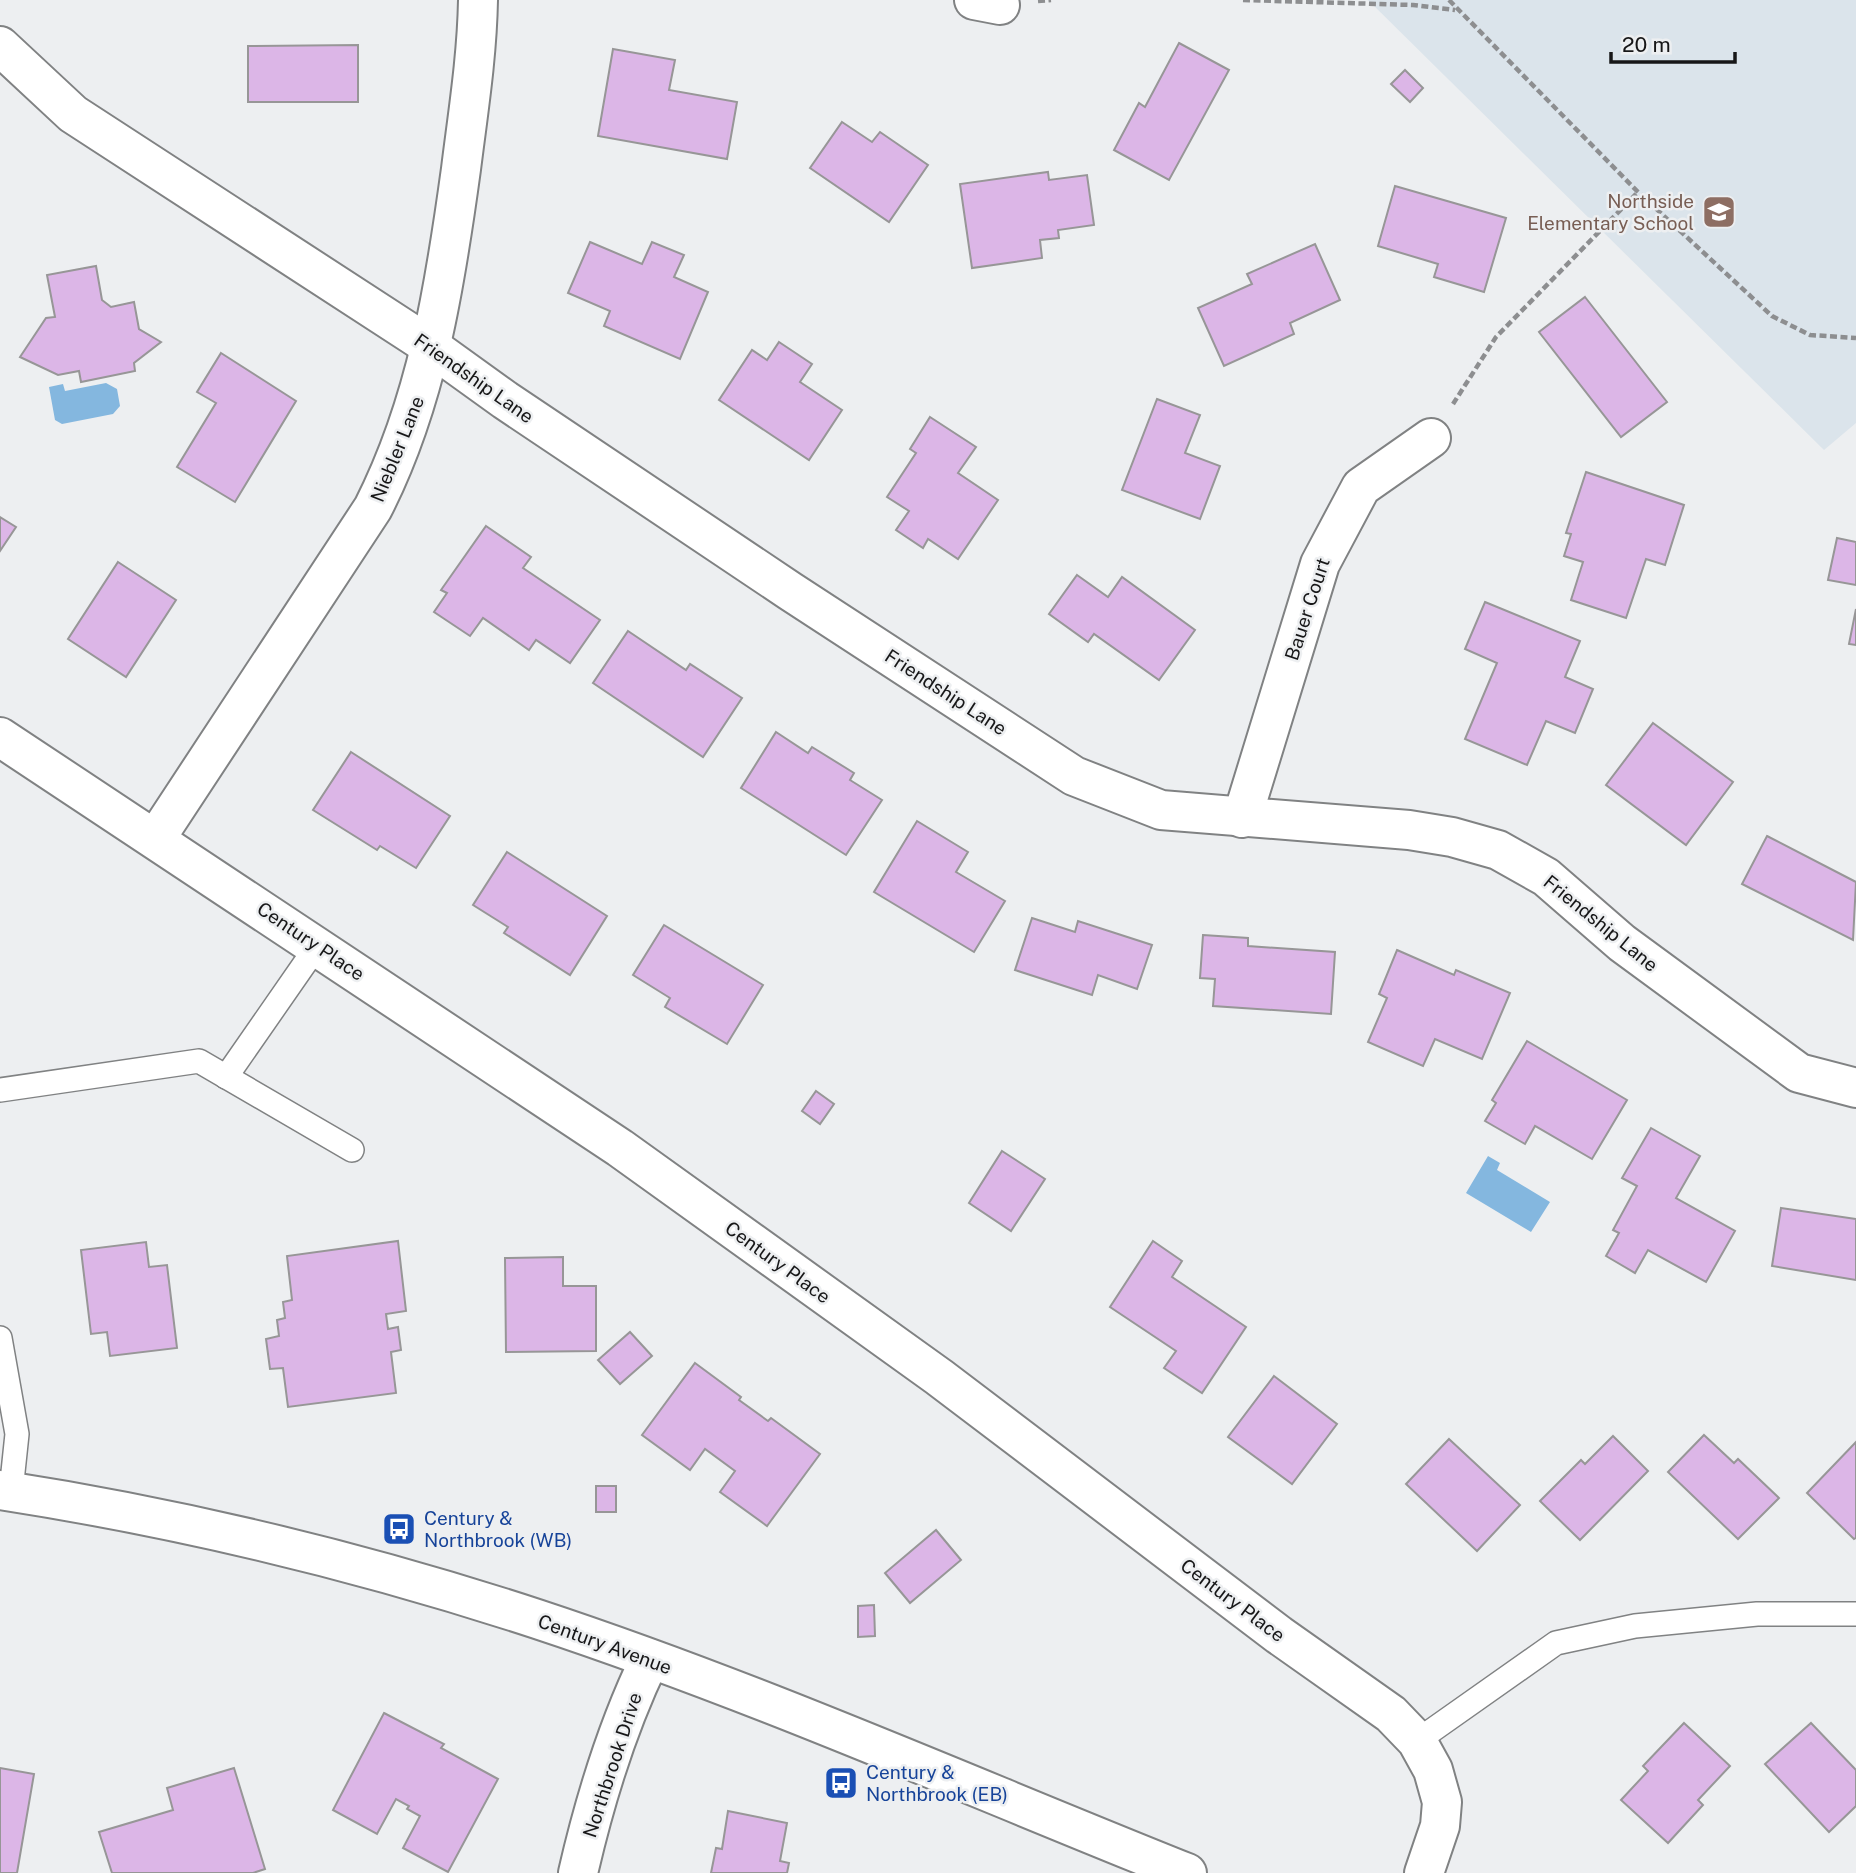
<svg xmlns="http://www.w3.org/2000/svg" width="1856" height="1873" font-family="'Public Sans',sans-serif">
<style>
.built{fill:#dbe4eb}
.water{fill:#84b7df}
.building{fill:#dcb6e7;stroke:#979697;stroke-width:2}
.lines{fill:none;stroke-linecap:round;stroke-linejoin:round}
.lane-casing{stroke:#808283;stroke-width:26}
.street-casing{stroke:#808283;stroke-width:42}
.secondary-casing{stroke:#808283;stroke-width:42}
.path{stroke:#8d8e90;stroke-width:4.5;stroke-dasharray:7 3.5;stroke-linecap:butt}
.lane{stroke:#fff;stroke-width:23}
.street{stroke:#fff;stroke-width:38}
.secondary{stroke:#fff;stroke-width:38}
.labels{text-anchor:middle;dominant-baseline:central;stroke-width:5;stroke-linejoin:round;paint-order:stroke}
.education-label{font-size:19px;fill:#785e54;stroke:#edeff1;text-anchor:end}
.street-label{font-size:19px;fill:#171718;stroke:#edeff1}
.transit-label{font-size:19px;fill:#164399;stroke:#edeff1;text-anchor:start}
</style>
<rect width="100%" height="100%" fill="#edeff1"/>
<polygon class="built" points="1368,0 1856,0 1856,423 1824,450"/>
<g class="water">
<polygon points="106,383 117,389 120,406 113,414 62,424 55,420 49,387 63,384 65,391"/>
<polygon points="1488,1156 1500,1163 1497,1170 1550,1202 1531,1232 1466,1193"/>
</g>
<g class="building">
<polygon points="1179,43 1229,70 1169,180 1114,150 1139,103 1145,107"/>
<polygon points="358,45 358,102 248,102 248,46"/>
<polygon points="613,49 675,60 669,90 737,102 727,159 598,136"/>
<polygon points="1405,70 1423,88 1410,102 1391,84"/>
<polygon points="842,122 872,142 880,132 928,165 889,222 810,168"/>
<polygon points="1048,172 1049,180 1087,175 1094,225 1058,230 1059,238 1040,240 1042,258 972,268 960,184"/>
<polygon points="1395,186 1506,218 1484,292 1434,277 1438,264 1378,246"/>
<polygon points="590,242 642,264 652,242 684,255 674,277 708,292 680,359 604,326 610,311 568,293"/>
<polygon points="1315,244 1340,300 1290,323 1294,334 1224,366 1198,308 1252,284 1247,274"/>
<polygon points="96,266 102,300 111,307 134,302 139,329 161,342 134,363 135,371 81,382 79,371 58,375 20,357 46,318 55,317 47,275"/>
<polygon points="1585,297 1667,402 1621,437 1539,332"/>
<polygon points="779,342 812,364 800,382 842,410 809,460 719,400 752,350 767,360"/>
<polygon points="221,353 296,401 235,502 177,467 216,403 197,392"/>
<polygon points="1157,399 1200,415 1185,453 1220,466 1200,519 1122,490"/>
<polygon points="930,417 976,447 958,473 998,500 958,559 928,539 923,548 896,530 909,511 887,497 916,453 910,449"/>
<polygon points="1586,472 1684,505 1665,565 1646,559 1626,618 1571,600 1583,562 1564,556 1571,534 1566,533"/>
<polygon points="0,517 16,527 0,551"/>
<polygon points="486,526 531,557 523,568 600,620 570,663 536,640 529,650 483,618 470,636 434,612 447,593 441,590"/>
<polygon points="1837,538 1856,542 1856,585 1828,580"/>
<polygon points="118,562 176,600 126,677 68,639"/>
<polygon points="1077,575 1108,597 1122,577 1195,630 1159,680 1094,634 1088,642 1049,614"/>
<polygon points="1485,602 1580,641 1565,677 1593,689 1575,733 1546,721 1527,765 1465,739 1497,663 1465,649"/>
<polygon points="1856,609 1856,645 1849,644"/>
<polygon points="628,631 686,670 690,664 742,698 703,757 593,683"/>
<polygon points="1653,723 1733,782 1686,845 1606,785"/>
<polygon points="776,732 808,753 812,747 854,773 850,780 882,800 846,855 741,788"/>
<polygon points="351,752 450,816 416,868 380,846 377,850 313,810"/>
<polygon points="917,821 968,852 956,872 1005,901 974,952 874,892"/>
<polygon points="1767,836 1856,882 1853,940 1742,884"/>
<polygon points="507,852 607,916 570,975 504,933 508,927 473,905"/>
<polygon points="1032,918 1075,932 1078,921 1152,945 1137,989 1098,975 1092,995 1015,970"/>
<polygon points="664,925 763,985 727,1044 665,1007 670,998 633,975"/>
<polygon points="1203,935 1248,938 1248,946 1335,952 1331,1014 1213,1006 1215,979 1200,978"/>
<polygon points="1397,950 1454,975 1456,970 1510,993 1482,1059 1435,1039 1423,1066 1368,1042 1387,998 1379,994"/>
<polygon points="1527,1041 1627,1100 1592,1159 1535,1126 1525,1144 1485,1121 1496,1103 1492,1100"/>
<polygon points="816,1091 834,1104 820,1124 802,1111"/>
<polygon points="1651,1128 1700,1156 1676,1198 1735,1231 1706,1282 1648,1250 1635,1273 1606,1256 1619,1233 1613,1230 1637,1186 1622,1178"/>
<polygon points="1002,1151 1045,1179 1011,1231 969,1203"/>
<polygon points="1781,1208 1856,1219 1856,1280 1772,1266"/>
<polygon points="398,1241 406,1311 386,1314 388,1329 398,1327 401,1350 391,1352 396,1393 288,1407 283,1368 270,1369 266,1339 279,1336 277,1320 285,1318 283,1302 292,1300 287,1256"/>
<polygon points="1153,1241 1182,1261 1172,1277 1246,1327 1202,1393 1164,1368 1176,1351 1110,1307"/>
<polygon points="146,1242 149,1267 167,1265 177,1348 110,1356 107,1332 91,1334 81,1250"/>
<polygon points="563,1257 563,1286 596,1286 596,1351 506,1352 505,1258"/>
<polygon points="630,1332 652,1356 620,1384 598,1360"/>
<polygon points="695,1363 741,1397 739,1400 768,1421 771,1418 820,1454 767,1526 720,1492 735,1471 705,1449 690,1470 642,1435"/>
<polygon points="1274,1376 1337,1424 1292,1484 1228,1437"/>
<polygon points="1704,1435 1734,1463 1738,1459 1779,1498 1738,1539 1668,1472"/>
<polygon points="1613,1436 1648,1471 1580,1540 1540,1501 1581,1460 1585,1464"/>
<polygon points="1449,1439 1520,1505 1477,1551 1406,1484"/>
<polygon points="1856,1442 1856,1538 1854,1539 1807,1493"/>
<rect x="596" y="1486" width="20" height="26"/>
<polygon points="936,1530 961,1560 910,1603 885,1573"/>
<polygon points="874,1605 875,1636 858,1637 858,1606"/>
<polygon points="384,1713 444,1744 441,1748 498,1779 448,1872 403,1848 420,1816 407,1809 409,1806 396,1799 377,1834 333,1810"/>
<polygon points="1684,1723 1730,1766 1698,1800 1703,1805 1668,1843 1621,1800 1648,1771 1643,1766"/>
<polygon points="1811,1723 1856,1770 1856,1806 1829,1832 1765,1764"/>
<polygon points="0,1768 34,1774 17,1873 0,1873"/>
<polygon points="234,1768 265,1869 253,1873 112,1873 99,1832 173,1810 167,1788"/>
<polygon points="728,1811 787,1823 780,1861 789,1863 787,1873 711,1873 716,1848 722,1849"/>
</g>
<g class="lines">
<defs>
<g id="lane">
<polyline points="226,1077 317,946"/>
<polyline points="0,1090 199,1061 352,1150"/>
<polyline points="0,1338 17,1434 11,1491"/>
<polyline points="1417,1741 1556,1643 1635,1626 1757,1614 1856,1614"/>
</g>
<g id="street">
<polyline points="974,0 1000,5"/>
<polyline points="0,46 73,114 430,346 505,400 790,591 1074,776 1161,810 1409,830 1452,837 1498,850 1546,877 1622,943 1799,1073 1856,1088"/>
<polyline points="0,737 620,1148 939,1377 1279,1635 1391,1714 1417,1741 1433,1770 1442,1802 1440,1826 1424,1873"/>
<polyline points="1242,818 1320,564 1361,487 1431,438"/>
<path d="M156,838L373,508C427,402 445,286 461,169C468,113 477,57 478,0"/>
<path d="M578,1873C595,1799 617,1727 650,1659"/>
</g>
<path id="secondary" d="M0,1490C181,1518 363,1562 537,1619C758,1692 971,1787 1187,1873"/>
</defs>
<use href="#lane" class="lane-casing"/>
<use href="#street" class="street-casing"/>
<use href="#secondary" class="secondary-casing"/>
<g class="path">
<polyline points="1243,0 1413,5 1455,10"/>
<polyline points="1449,0 1638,192 1772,316 1810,335 1856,338"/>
<polyline points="1038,1 1051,0"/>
<polyline points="1453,404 1496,337 1638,192"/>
</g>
<use href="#lane" class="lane"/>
<use href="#street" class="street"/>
<use href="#secondary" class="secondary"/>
</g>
<defs>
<symbol id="school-square" viewBox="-11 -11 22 22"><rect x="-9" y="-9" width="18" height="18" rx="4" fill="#8d6e63" stroke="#edeff1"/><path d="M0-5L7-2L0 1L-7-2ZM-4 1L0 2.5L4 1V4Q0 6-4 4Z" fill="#fff"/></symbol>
<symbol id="bus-square" viewBox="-11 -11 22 22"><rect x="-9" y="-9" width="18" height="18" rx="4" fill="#1a4fb4" stroke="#edeff1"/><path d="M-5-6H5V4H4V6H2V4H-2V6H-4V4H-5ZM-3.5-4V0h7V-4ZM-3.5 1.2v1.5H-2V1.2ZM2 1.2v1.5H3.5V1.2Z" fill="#fff"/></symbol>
</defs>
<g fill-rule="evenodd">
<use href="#school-square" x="1700" y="193" width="38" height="38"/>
<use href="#bus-square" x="380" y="1510" width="38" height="38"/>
<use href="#bus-square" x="822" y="1764" width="38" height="38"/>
</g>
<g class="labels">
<g class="education-label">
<text x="1694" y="201">Northside<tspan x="1694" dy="22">Elementary School</tspan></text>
</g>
<g class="street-label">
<text transform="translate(474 378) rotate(35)">Friendship Lane</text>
<text transform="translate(397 449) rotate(-68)">Niebler Lane</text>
<text transform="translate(1307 609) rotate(-72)">Bauer Court</text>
<text transform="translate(946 692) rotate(33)">Friendship Lane</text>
<text transform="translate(1601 923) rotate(39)">Friendship Lane</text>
<text transform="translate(311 941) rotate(34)">Century Place</text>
<text transform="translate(778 1262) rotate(36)">Century Place</text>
<text transform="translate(1233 1600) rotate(37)">Century Place</text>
<text transform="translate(605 1644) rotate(20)">Century Avenue</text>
<text transform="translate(612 1765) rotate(-72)">Northbrook Drive</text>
</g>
<g class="transit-label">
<text x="424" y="1518">Century &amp;<tspan x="424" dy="22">Northbrook (WB)</tspan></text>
<text x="866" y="1772">Century &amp;<tspan x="866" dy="22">Northbrook (EB)</tspan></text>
</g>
</g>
<path d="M1611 52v10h124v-10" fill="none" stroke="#171718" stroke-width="3.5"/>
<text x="1622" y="52" font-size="21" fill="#171718" stroke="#edeff1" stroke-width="5" paint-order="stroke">20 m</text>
</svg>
